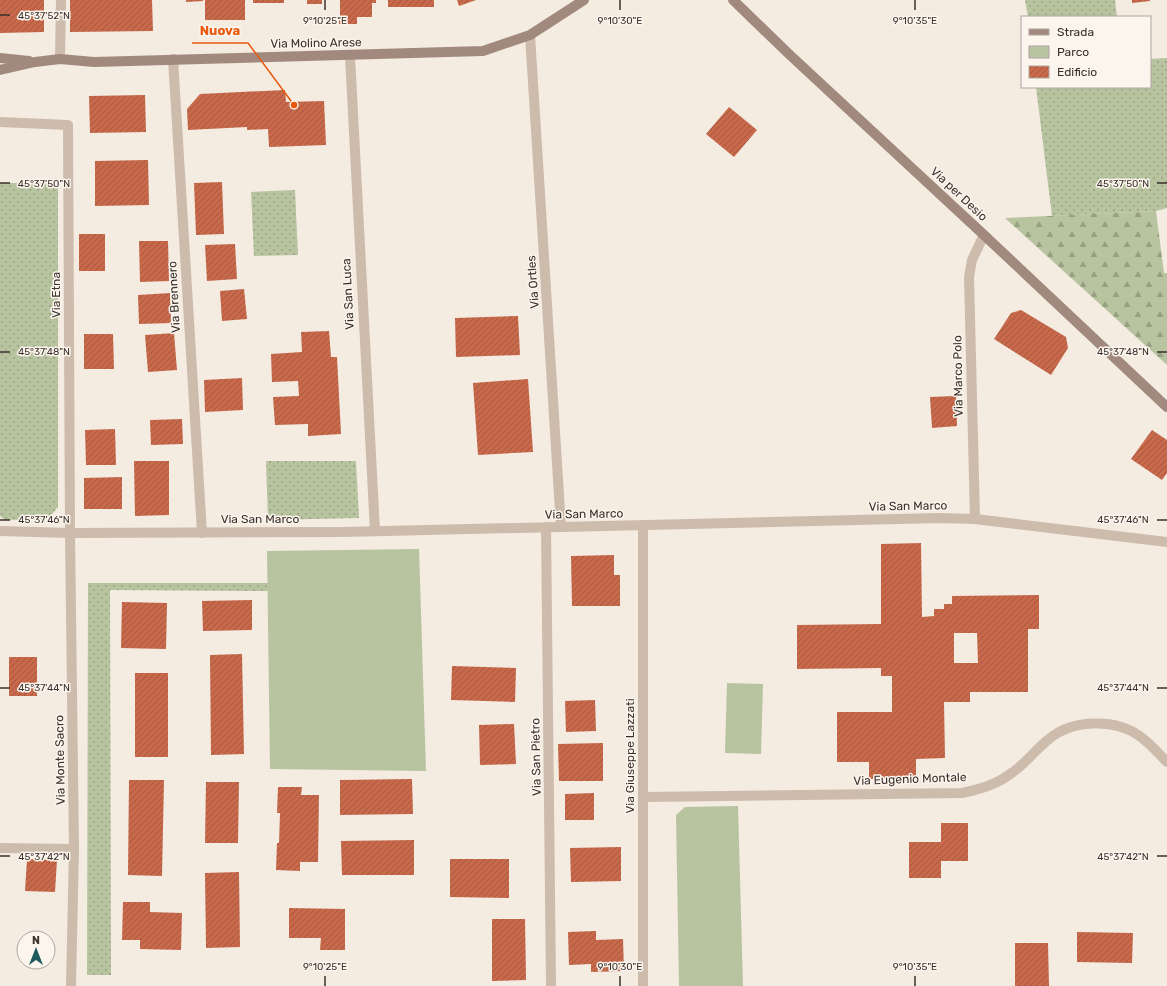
<svg xmlns="http://www.w3.org/2000/svg" width="1167" height="986" font-family="Rubik,sans-serif">
<style>
.grass{fill:url(#grass-dots)}
.forest{fill:url(#forest-firs)}
.park{fill:#b8c4a0}
.building{fill:url(#building-hatch);fill-rule:evenodd}
.lines{fill:none;stroke-linecap:round;stroke-linejoin:round}
.street{stroke:#cdbbac;stroke-width:10}
.secondary{stroke:#a18a7d;stroke-width:10}
.ticks{fill:none;stroke:#3b302b;stroke-width:1.5}
.labels{text-anchor:middle;dominant-baseline:central;stroke-width:3;stroke-linejoin:round;paint-order:stroke}
.street-label{font-size:12px;fill:#3b302b;stroke:#fbf5ee}
.ticks-label{font-size:10px;text-anchor:middle;fill:#3b302b;stroke:#fbf5ee;stroke-width:3;stroke-linejoin:round;paint-order:stroke}
.leader{fill:none;stroke:#e8590c;stroke-width:1.5}
.callout-dot{fill:#e8590c;stroke:#fbf5ee;stroke-width:1.5}
.callout-label{font-size:13px;text-anchor:middle;font-weight:bold;fill:#e8590c;stroke:#fbf5ee;stroke-width:3;stroke-linejoin:round;paint-order:stroke}
</style>
<defs>
<pattern id="grass-dots" width="8" height="8" patternUnits="userSpaceOnUse"><rect width="8" height="8" fill="#b8c4a0"/><path d="M2 2h.1M6 6h.1" fill="none" stroke="#97a083" stroke-width="1.8" stroke-linecap="round"/></pattern>
<pattern id="forest-firs" width="22" height="20" patternUnits="userSpaceOnUse"><rect width="22" height="20" fill="#b8c4a0"/><path d="M5 1l3.5 6h-7zM16 11l3.5 6h-7z" fill="#97a083"/></pattern>
<pattern id="building-hatch" width="6" height="6" patternUnits="userSpaceOnUse"><rect width="6" height="6" fill="#c8694b"/><path d="M-1 1l2-2M0 6l6-6M5 7l2-2" fill="none" stroke="#a4573f"/></pattern>
</defs>
<rect width="100%" height="100%" fill="#f4ebe1"/>
<g class="grass">
<polygon points="1025,0 1115,0 1117,17 1028,17"/>
<polygon points="1167,58 1167,208 1156,211 1052,216 1036,87 1150,87 1150,59"/>
<polygon points="0,183 58,183 58,507 48,519 5,520 0,516"/>
<polygon points="295,190 298,255 254,256 251,192"/>
<polygon points="266,461 356,461 359,518 268,520"/>
<polygon points="88,583 268,583 268,591 110,590 111,975 87,975"/>
</g>
<polygon class="forest" points="1156,211 1164,273 1167,273 1167,365 1005,218"/>
<g class="park">
<polygon points="419,549 426,771 270,769 267,551"/>
<polygon points="727,683 763,684 761,754 725,753"/>
<polygon points="738,806 743,986 679,986 676,815 685,807"/>
</g>
<g class="building">
<polygon points="0,0 44,0 44,32 0,33"/>
<polygon points="70,0 152,0 153,31 70,32"/>
<polygon points="186,0 203,0 203,1 186,2"/>
<rect x="205" y="0" width="40" height="20"/>
<rect x="253" y="0" width="31" height="3"/>
<rect x="307" y="0" width="15" height="4"/>
<polygon points="340,0 376,0 376,3 372,3 372,17 357,17 357,24 339,24 339,17 340,17"/>
<rect x="388" y="0" width="46" height="7"/>
<polygon points="457,0 476,0 459,6"/>
<polygon points="1132,0 1150,0 1150,1 1132,3"/>
<polygon points="285,90 286,102 324,101 326,145 269,147 268,129 247,130 247,127 188,130 187,109 200,94"/>
<polygon points="145,95 146,132 90,133 89,96"/>
<polygon points="729,107 757,130 734,157 706,134"/>
<polygon points="148,160 149,205 95,206 95,161"/>
<polygon points="222,182 224,234 196,235 194,183"/>
<rect x="79" y="234" width="26" height="37"/>
<polygon points="139,241 168,241 169,281 140,282"/>
<polygon points="235,244 237,279 207,281 205,245"/>
<polygon points="244,289 247,319 222,321 220,291"/>
<polygon points="170,293 171,323 139,324 138,295"/>
<polygon points="1021,310 1066,337 1068,348 1051,375 994,339 1011,313"/>
<polygon points="518,316 520,355 456,357 455,318"/>
<polygon points="329,331 331,357 337,357 341,434 308,436 308,424 275,425 273,397 299,396 298,381 272,382 271,354 302,352 301,332"/>
<polygon points="174,333 177,370 148,372 145,335"/>
<polygon points="84,334 113,334 114,369 84,369"/>
<polygon points="242,378 243,410 205,412 204,380"/>
<polygon points="528,379 533,452 478,455 473,383"/>
<polygon points="956,396 957,426 932,428 930,397"/>
<polygon points="182,419 183,444 151,445 150,420"/>
<polygon points="115,429 116,465 86,465 85,430"/>
<polygon points="1152,430 1167,440 1167,473 1162,480 1131,459"/>
<polygon points="134,461 169,461 169,515 135,516"/>
<polygon points="122,477 122,509 84,509 84,478"/>
<path d="M921,543L922,617L934,616V609H944V604H952V596L1039,595V629H1028V692H970V702H944L945,758L916,759V778L869,779V762H837V712H892V676H881V668L797,669V625L881,624V544ZM954,633H977L978,663H954Z"/>
<polygon points="614,555 614,575 620,575 620,606 572,606 571,556"/>
<polygon points="252,600 252,630 203,631 202,601"/>
<polygon points="122,602 167,603 166,649 121,648"/>
<polygon points="242,654 244,754 211,755 210,655"/>
<rect x="9" y="657" width="28" height="39"/>
<polygon points="452,666 516,668 515,702 451,700"/>
<rect x="135" y="673" width="33" height="84"/>
<polygon points="595,700 596,731 566,732 565,701"/>
<polygon points="514,724 516,764 480,765 479,725"/>
<polygon points="603,743 603,781 559,781 558,744"/>
<polygon points="412,779 413,814 340,815 340,780"/>
<polygon points="129,780 164,780 162,876 128,875"/>
<polygon points="206,782 239,782 238,843 205,843"/>
<polygon points="278,787 302,787 301,795 319,795 318,862 300,862 300,871 276,870 277,843 279,843 280,813 277,813"/>
<polygon points="594,793 594,820 565,820 565,794"/>
<polygon points="941,823 968,823 968,861 941,861 941,878 909,878 909,842 941,842"/>
<polygon points="414,840 414,875 342,875 341,841"/>
<polygon points="621,847 621,881 571,882 570,848"/>
<polygon points="27,859 57,860 55,892 25,891"/>
<polygon points="450,859 509,859 509,898 450,897"/>
<polygon points="239,872 240,947 206,948 205,873"/>
<polygon points="123,902 150,902 150,912 182,913 181,950 140,949 140,940 122,940"/>
<polygon points="289,908 345,909 345,950 320,950 321,938 289,938"/>
<polygon points="492,919 525,919 526,980 492,981"/>
<polygon points="596,931 596,940 623,939 624,971 591,972 591,964 569,965 568,932"/>
<polygon points="1077,932 1133,933 1132,963 1077,962"/>
<polygon points="1015,943 1048,943 1049,986 1015,986"/>
</g>
<g class="lines">
<g class="street">
<polyline points="530,35 561,527"/>
<polyline points="350,56 375,531"/>
<polyline points="60,59 61,0"/>
<polyline points="173,59 202,533"/>
<polyline points="0,122 68,125 70,533 74,849 71,986"/>
<polyline points="975,519 969,277 972,260 984,235"/>
<polyline points="546,527 551,986"/>
<polyline points="0,531 70,533 343,532 940,518 975,519 1167,542"/>
<path d="M644,797L962,793C981,789 998,784 1013,772C1026,763 1036,749 1049,739C1071,720 1114,718 1138,735C1149,742 1158,753 1167,762"/>
<polyline points="0,848 74,849"/>
<polyline points="643,986 643,526"/>
</g>
<g class="secondary">
<polyline points="733,0 791,56 984,235 1167,407"/>
<polyline points="0,58 29,61"/>
<polyline points="0,70 35,62 60,59 94,62 483,51 530,35 584,0"/>
</g>
</g>
<path class="ticks" d="M325,0V10M620,0V10M915,0V10M0,15H10M0,183H10M1157,183H1167M0,352H10M1157,352H1167M0,520H10M1157,520H1167M0,688H10M1157,688H1167M0,856H10M1157,856H1167M325,976V986M620,976V986M915,976V986"/>
<g class="labels">
<g class="street-label">
<text transform="translate(316 43) rotate(-1)">Via Molino Arese</text>
<text transform="translate(959 194) rotate(43)">Via per Desio</text>
<text transform="translate(533 282) rotate(-94)">Via Ortles</text>
<text transform="translate(348 294) rotate(-93)">Via San Luca</text>
<text transform="translate(56 295) rotate(-90)">Via Etna</text>
<text transform="translate(174 297) rotate(-93)">Via Brennero</text>
<text transform="translate(958 376) rotate(-91)">Via Marco Polo</text>
<text transform="translate(908 506) rotate(-1)">Via San Marco</text>
<text transform="translate(584 514) rotate(-1)">Via San Marco</text>
<text x="260" y="519">Via San Marco</text>
<text transform="translate(630 756) rotate(-90)">Via Giuseppe Lazzati</text>
<text transform="translate(536 757) rotate(-91)">Via San Pietro</text>
<text transform="translate(60 760) rotate(-91)">Via Monte Sacro</text>
<text transform="translate(910 779) rotate(-2)">Via Eugenio Montale</text>
</g>
</g>
<g class="ticks-label">
<text x="44" y="19">45°37'52"N</text>
<text x="325" y="24">9°10'25"E</text>
<text x="620" y="24">9°10'30"E</text>
<text x="915" y="24">9°10'35"E</text>
<text x="44" y="187">45°37'50"N</text>
<text x="1123" y="187">45°37'50"N</text>
<text x="44" y="355">45°37'48"N</text>
<text x="1123" y="355">45°37'48"N</text>
<text x="44" y="523">45°37'46"N</text>
<text x="1123" y="523">45°37'46"N</text>
<text x="44" y="691">45°37'44"N</text>
<text x="1123" y="691">45°37'44"N</text>
<text x="44" y="860">45°37'42"N</text>
<text x="1123" y="860">45°37'42"N</text>
<text x="325" y="970">9°10'25"E</text>
<text x="620" y="970">9°10'30"E</text>
<text x="915" y="970">9°10'35"E</text>
</g>
<path class="leader" d="M294 105L248 43H192"/>
<circle class="callout-dot" cx="294" cy="105" r="4"/>
<g class="callout-label">
<text x="220" y="35">Nuova</text>
</g>
<rect x="1021" y="16" width="130" height="72" fill="#fbf5ee" stroke="#aea6a0"/>
<rect x="1029" y="29" width="20" height="6" fill="#a18a7d" stroke="#aea6a0"/>
<text x="1057" y="36" font-size="12" fill="#3b302b">Strada</text>
<rect x="1029" y="46" width="20" height="12" fill="#b8c4a0" stroke="#aea6a0"/>
<text x="1057" y="56" font-size="12" fill="#3b302b">Parco</text>
<rect x="1029" y="66" width="20" height="12" fill="url(#building-hatch)" stroke="#aea6a0"/>
<text x="1057" y="76" font-size="12" fill="#3b302b">Edificio</text>
<g transform="translate(36 950)"><circle r="19" fill="#fbf5ee" stroke="#aea6a0"/>
<path d="M0-3L7 15L0 10L-7 15Z" fill="#1f5a5e"/>
<text y="-6" font-size="11" font-weight="bold" text-anchor="middle" fill="#3b302b">N</text>
</g>
</svg>
